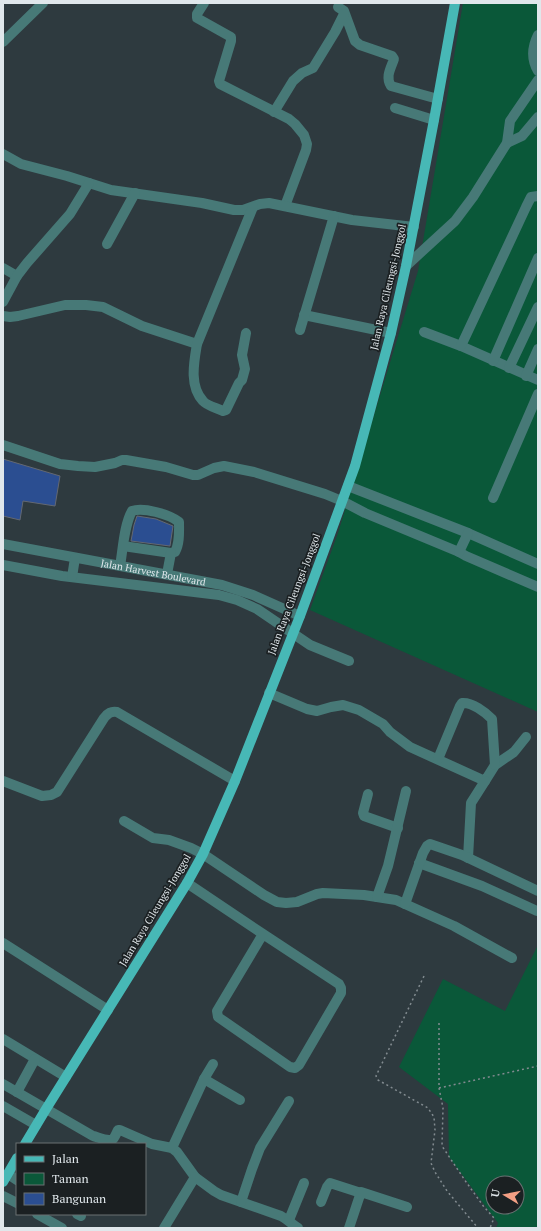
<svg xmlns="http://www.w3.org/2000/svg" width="541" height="1231" font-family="'PT Serif',serif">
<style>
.green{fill:#0a5839;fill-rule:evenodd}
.building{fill:#2b4e91;stroke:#636872}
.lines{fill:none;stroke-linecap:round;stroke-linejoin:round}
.path{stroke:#828b90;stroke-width:1.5;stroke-dasharray:2 3;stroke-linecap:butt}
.minor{stroke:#477977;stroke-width:10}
.major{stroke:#47b8b6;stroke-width:10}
.labels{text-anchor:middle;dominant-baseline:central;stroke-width:3.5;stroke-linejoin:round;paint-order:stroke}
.street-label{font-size:10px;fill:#e0e7eb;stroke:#1b2022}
</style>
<rect width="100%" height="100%" fill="#2e3a3f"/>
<g class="green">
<polygon points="463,3 538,3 538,712 310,610 338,533 418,271"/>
<path d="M538,945V1228H496L498,1223L449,1157L448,1104L399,1067L443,979L505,1011ZM493,1183H517V1207H493Z"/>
</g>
<g class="building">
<polygon points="3,459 60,476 55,506 23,501 20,520 3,516"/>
<polygon points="137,516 156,519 173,526 170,546 131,541 134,525"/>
</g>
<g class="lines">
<g class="path">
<polyline points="424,976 376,1076 378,1080 428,1108 434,1117 435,1130 431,1163 435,1172 447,1191 478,1228"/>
<polyline points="439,1023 439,1088 443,1108 442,1146 464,1179 484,1207 494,1218 490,1228"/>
<polyline points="439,1088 538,1066"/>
</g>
<g class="minor">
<polyline points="204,3 197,14 197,18 231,37 231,41 219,81 220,84 289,119 295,124 304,135 307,144 306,150 285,206"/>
<path d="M338,7L344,11L355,41L360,45L392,56L394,59C391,68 385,77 391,86L438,99"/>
<path d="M538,35C532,47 531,59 538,71"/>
<polyline points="3,42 43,3"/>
<polyline points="395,108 434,120"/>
<polyline points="274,112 293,81 302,73 313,68 335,32 344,14"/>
<polyline points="507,143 522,136 538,117"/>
<polyline points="3,154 21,164 67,176 111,190 202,203 234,210 243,210 260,204 269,203 352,220 414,227"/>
<polyline points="107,244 135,193"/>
<polyline points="406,266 455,221 473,197 507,143 510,121 538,80"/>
<polyline points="3,268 17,276"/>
<polyline points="3,302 17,276 27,263 70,214 89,183"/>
<polyline points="304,315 391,333"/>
<polyline points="3,316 10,317 18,316 65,305 86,305 103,307 142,326 197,344"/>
<polyline points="300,330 334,216"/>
<polyline points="424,332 461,346 538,380"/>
<path d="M246,333L242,355L245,369L242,380L239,383L226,410L223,411C217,408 207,406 203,401C189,386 194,362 197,344L253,207"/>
<polyline points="461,346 526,207 531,197 538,196"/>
<polyline points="493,361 538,258"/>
<polyline points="509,368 538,307"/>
<polyline points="526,376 538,349"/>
<polyline points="3,445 60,464 78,466 95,467 115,463 122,460 126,460 166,467 193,475 198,475 214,468 224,466 254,472 325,494 342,501 365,513 459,552 466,556 538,587"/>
<polyline points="348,486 468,533 538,564"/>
<polyline points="493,498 538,394"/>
<path id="s1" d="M3,544L222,585L253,595L300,616"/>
<polyline points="459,552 468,533"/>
<polyline points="3,565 62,576 219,595 237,600 257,609 310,645 349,661"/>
<path d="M120,566C123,549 124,525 132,511C143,507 169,514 179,522C179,531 180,543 175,552L171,553L123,546"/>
<polyline points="167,574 171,553"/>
<polyline points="72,577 75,558"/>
<polyline points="269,693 307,709 317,711 331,707 343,705 359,710 383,724 390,732 410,747 485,781 495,765 514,752 526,737"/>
<path d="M438,759L460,706L462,703C472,702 485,712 492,719L495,765"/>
<path d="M3,781L42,796L51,795L57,792L104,718C108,713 111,711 117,712L235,781"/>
<polyline points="368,794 363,813 364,816 398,828"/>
<polyline points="124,821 153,838 169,840 191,848 203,854 264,895 277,902 286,903 297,902 317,894 323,893 364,895 396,900 454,926 512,958"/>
<polyline points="468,858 471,803 485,781"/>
<polyline points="419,863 482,886 537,911"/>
<polyline points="187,883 263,934 217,1011 218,1017 290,1067 295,1068 299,1065 341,993 341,988 339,984 263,934"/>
<polyline points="377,897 388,866 406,791"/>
<polyline points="405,904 423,853 427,846 430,844 462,855 538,891"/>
<polyline points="3,943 108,1010"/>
<polyline points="3,1039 66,1077"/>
<polyline points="204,1079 240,1100"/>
<path d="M3,1084L93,1136C98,1137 108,1142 113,1139C115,1137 117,1132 118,1130H120L152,1144L172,1148L177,1152L195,1177L214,1191L221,1195L281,1216C288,1220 292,1224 298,1228"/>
<polyline points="17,1092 35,1059"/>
<polyline points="3,1106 36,1125"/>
<polyline points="172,1148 204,1079 213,1064"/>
<polyline points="8,1174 17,1180"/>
<polyline points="3,1196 17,1203"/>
<polyline points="241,1202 252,1169 260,1148 289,1101"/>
<polyline points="321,1202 327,1187 330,1183 361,1193"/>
<polyline points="37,1214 62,1228"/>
<polyline points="77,1214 81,1216"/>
<polyline points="289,1220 304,1183"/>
<polyline points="164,1228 195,1177"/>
<polyline points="349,1228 361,1192 407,1207"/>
</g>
<g class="major">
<polyline points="25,1144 46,1109 187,883 203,854 235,781 300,616 355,466 391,333 406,266 434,120 455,3"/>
<polyline points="3,1182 17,1158"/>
</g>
</g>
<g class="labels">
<g class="street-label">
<text transform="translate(388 287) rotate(-77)">Jalan Raya Cileungsi-Jonggol</text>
<text stroke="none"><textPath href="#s1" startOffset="153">Jalan Harvest Boulevard</textPath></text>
<text transform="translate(294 594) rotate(-69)">Jalan Raya Cileungsi-Jonggol</text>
<text transform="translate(155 910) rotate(-59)">Jalan Raya Cileungsi-Jonggol</text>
</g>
</g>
<rect width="541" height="1231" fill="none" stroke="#e0e7eb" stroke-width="8"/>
<rect x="16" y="1143" width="130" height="72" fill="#1b2022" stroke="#6a7072"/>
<rect x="24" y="1156" width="20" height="6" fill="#47b8b6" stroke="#6a7072"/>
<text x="52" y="1163" font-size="12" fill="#e0e7eb">Jalan</text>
<rect x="24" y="1173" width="20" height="12" fill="#0a5839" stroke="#6a7072"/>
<text x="52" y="1183" font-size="12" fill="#e0e7eb">Taman</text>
<rect x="24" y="1193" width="20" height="12" fill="#2b4e91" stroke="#6a7072"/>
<text x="52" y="1203" font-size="12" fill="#e0e7eb">Bangunan</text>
<g transform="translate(505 1195) rotate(280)"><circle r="19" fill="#1b2022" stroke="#6a7072"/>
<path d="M0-3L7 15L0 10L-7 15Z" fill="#f39f84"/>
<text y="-6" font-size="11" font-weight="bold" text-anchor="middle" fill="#e0e7eb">U</text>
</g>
</svg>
